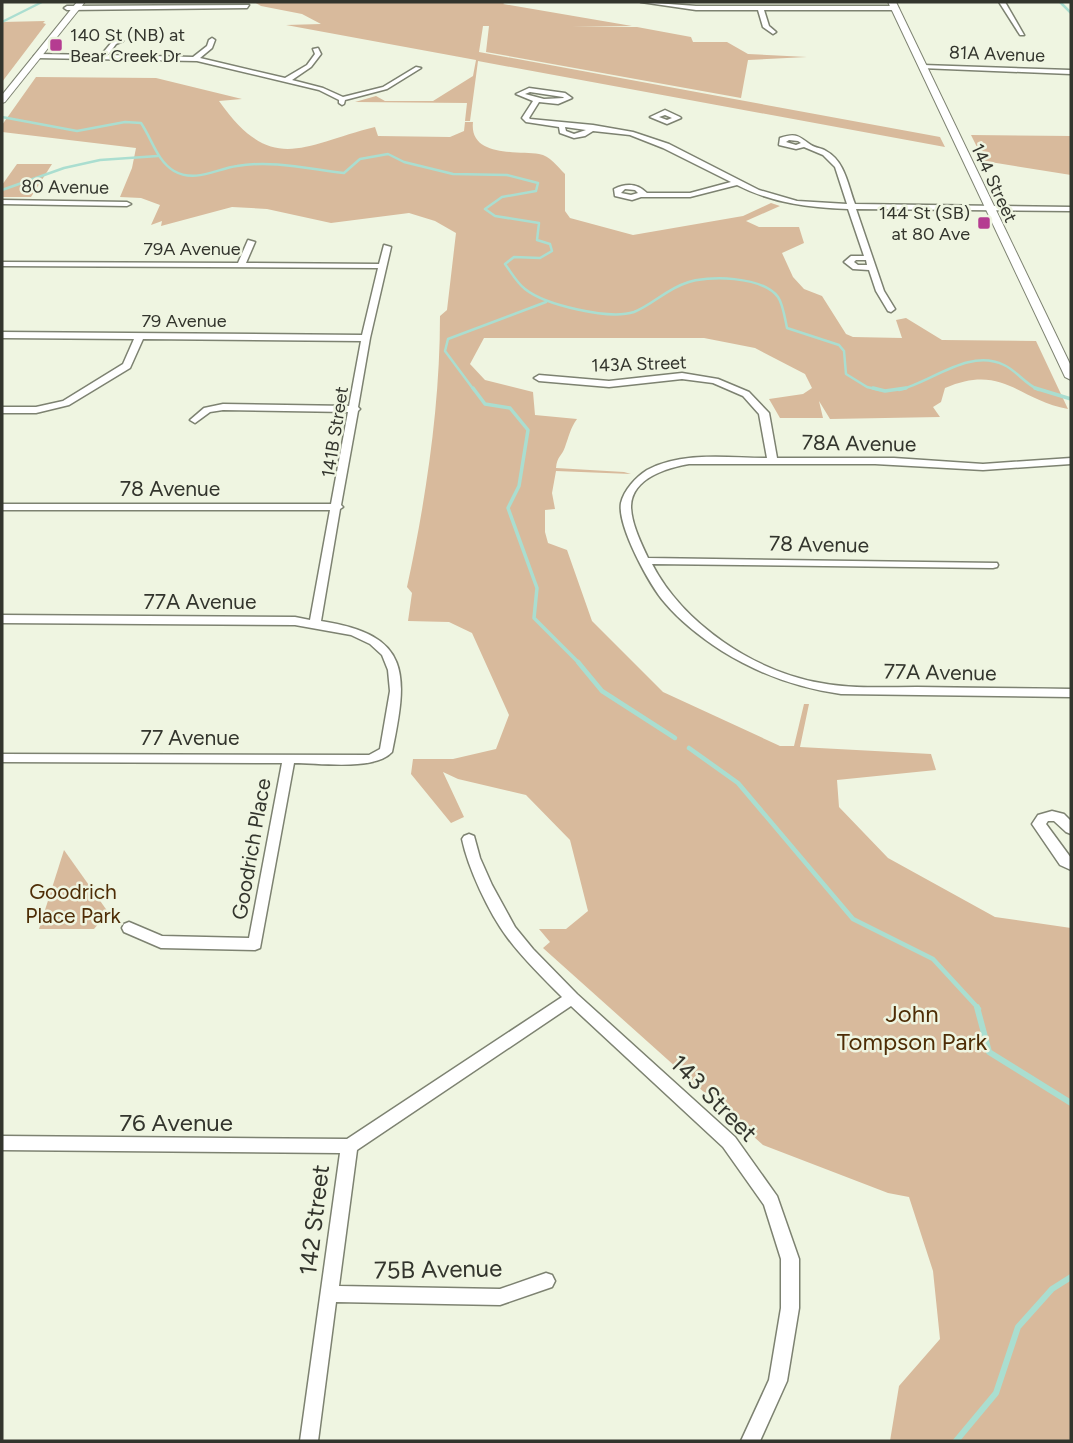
<svg xmlns="http://www.w3.org/2000/svg" width="1073" height="1443" font-family="Figtree,sans-serif">
<style>
.green{fill:#d8ba9c}
.lines{fill:none;stroke-linecap:round;stroke-linejoin:round}
.stream-far3{stroke:#aaded0;stroke-width:2.5}
.stream-far2{stroke:#aaded0;stroke-width:3.5}
.stream-far1{stroke:#aaded0;stroke-width:4.5}
.stream{stroke:#aaded0;stroke-width:6}
.street-casing{stroke:#7d8271;stroke-width:3}
.secondary-casing{stroke:#7d8271;stroke-width:2}
.street{fill:#fff;fill-rule:evenodd}
.secondary{fill:#fff;fill-rule:evenodd}
.poi-dot{fill:#b53c91;stroke:#eff5e1;stroke-width:2.5}
.labels{text-anchor:middle;dominant-baseline:central;stroke-width:5;stroke-linejoin:round;paint-order:stroke}
.far-poi-label{font-size:18px;fill:#33352d;stroke:#eff5e1;text-anchor:start}
.far-street-label{font-size:18px;fill:#33352d;stroke:#eff5e1}
.street-label{font-size:21px;fill:#33352d;stroke:#eff5e1}
.park-label{font-size:21px;fill:#4e2d06;stroke:#eff5e1}
.near-park-label{font-size:24px;fill:#4e2d06;stroke:#eff5e1}
.near-street-label{font-size:24px;fill:#33352d;stroke:#eff5e1}
</style>
<rect width="100%" height="100%" fill="#eff5e1"/>
<g class="green">
<polygon points="254,2 506,2 503,4 632,26 572,27 637,27 691,37 693,42 727,42 748,54 807,57 748,60 741,98 486,52 489,26 483,26 479,52 940,137 945,147 478,61 470,121 465,121 467,103 355,102 376,96 385,101 433,101 473,76 476,60 286,25 321,24 302,14 261,6"/>
<polygon points="45,21 43,23 46,24 2,82 2,22"/>
<path d="M36,77L156,78L242,99L219,101C272,176 302,145 375,127L378,136L450,137L464,131L465,122H473C469,157 517,151 539,154C550,156 557,166 565,174V211L570,218L633,235L743,216L771,203L780,206L746,221L759,227H799L804,243L782,253L793,277L804,289L822,296L846,334L853,337L902,338L896,320L906,318L942,340L1036,341L1068,409C1018,400 1003,363 945,388L941,402L933,407L940,417L830,419L819,401L823,418H780L769,399L803,394L812,388L805,374L755,348L704,338H484L470,364L485,380L533,392L535,415L577,419C570,429 569,436 565,447C562,456 557,456 556,468L624,472L631,474L556,471L552,493L555,509L545,510V532L548,543L567,550L592,621L663,692L780,746H794L804,704H809L800,747L931,754L936,770L837,780L839,807L888,858L995,917L1071,928V1441H890L899,1386L940,1339L933,1271L909,1197L888,1193L763,1145L543,948L550,942L539,929H566L588,911L570,840L526,795L458,779L443,772L464,817L451,823L411,774L413,759H453L496,749L509,715L472,633L449,622L408,621L412,593L407,587C426,499 440,406 440,316L447,310L456,233L435,221L409,213L331,223L267,209L232,207L161,226L162,221L151,225L160,205L141,198L120,197L132,168L136,148L2,132V125Z"/>
<polygon points="971,135 1071,136 1071,175 984,161"/>
<polygon points="17,164 52,164 31,197 2,197 2,185"/>
<polygon points="64,850 108,912 94,929 39,929"/>
</g>
<g class="lines">
<g class="stream-far3">
<polyline points="1060,2 1071,13"/>
<polyline points="2,22 42,2"/>
<path d="M2,117L77,131L125,122L141,123C152,139 157,161 174,171C195,183 216,169 237,166C272,160 309,169 344,173L360,159L388,154L404,162L453,174L507,175L538,183L536,191L502,197L485,209L495,216L539,223L537,240L550,244L552,251L540,258L514,257L505,264C511,272 517,283 525,289C545,305 609,320 634,312C652,305 667,289 686,283C708,275 762,276 778,297C783,304 785,319 787,328L839,345L844,351L846,374L867,387L880,390"/>
<polyline points="2,190 64,168 100,160 158,156"/>
<polyline points="474,390 445,351 448,339 546,302"/>
<path d="M899,390C932,382 969,348 1004,365C1017,371 1025,384 1039,390"/>
</g>
<g class="stream-far2">
<polyline points="473,388 485,404 510,408 528,430 519,486 508,508 537,588 534,618 580,664"/>
<polyline points="873,388 885,391 906,388"/>
<polyline points="1035,388 1071,399"/>
</g>
<g class="stream-far1">
<polyline points="578,662 602,691 675,738"/>
<polyline points="689,748 738,783 853,919 933,959 979,1009"/>
</g>
<g class="stream">
<polyline points="977,1007 989,1052 1071,1103"/>
<polyline points="956,1441 996,1393 1018,1327 1052,1289 1071,1277"/>
</g>
<defs>
<g id="street">
<polygon points="641,2 696,6 895,6 898,8 895,10 764,10 769,26 776,32 773,34 763,27 758,10 696,10"/>
<polygon points="999,2 1005,2 1024,35 1020,35"/>
<polygon points="249,5 247,8 67,10 64,8 67,6"/>
<polygon points="121,38 123,41 116,44 108,55 193,57 207,46 209,40 212,38 215,40 212,48 200,58 285,78 307,65 315,54 313,49 318,48 321,54 311,67 292,80 323,88 343,97 383,87 416,67 421,68 387,89 345,100 344,104 342,105 339,103 339,100 319,90 197,61 37,58 34,56 37,54 101,55 112,42"/>
<polygon points="923,65 1070,70 1071,74 921,68 921,66"/>
<path d="M529,88L565,93L572,98L558,104L539,102L529,118L530,119L593,125L633,132L669,144L759,190L797,201L847,204L835,167L823,155L804,147L796,149L779,145L780,138C797,132 799,137 811,145C815,148 822,148 826,151C845,161 848,186 855,204L1071,207V211L856,209L884,291L895,309L891,312L888,311L876,291L869,270L853,269L844,262L851,256H864L848,209C810,208 772,203 737,185L690,197H641L632,200L615,196L614,189C626,183 637,183 647,193H690L731,182L663,148L630,135L593,131L585,136L574,138L560,133L559,127L526,122L522,118L533,101L516,94ZM530,92L563,97L564,98L544,99L525,94ZM565,127L586,130L574,134L566,131ZM789,140L798,141L801,143L796,145L786,142ZM625,189L635,190L638,193L631,195L621,193ZM856,260H866L867,265H858L854,262Z"/>
<path d="M665,110L680,117L681,118L667,124L650,117ZM665,115L672,118L667,120L659,117Z"/>
<polygon points="2,200 127,202 131,204 127,206 2,204"/>
<path d="M248,240L255,242L246,263L379,264L384,245L391,247L370,338L358,407L360,409L358,411L341,505L343,507L340,509L321,621C412,635 408,674 392,752C375,771 320,763 294,763L260,948L255,950L161,948L124,932L122,928L124,924L129,922L162,936L249,938L282,763L2,762V754L369,755L380,749L390,691L388,670L382,655L370,644L351,635L295,625L2,623V615L295,617L310,620L330,510H2V504H331L348,412L223,410L210,412L195,423L190,420L204,408L223,404L349,406L361,341L143,339L130,368L69,405L36,413H2V407H36L63,401L123,364L134,339L2,338V332L362,335L378,268L2,266V262L238,263Z"/>
<path d="M682,373L718,379L749,392L769,413L777,458H894L983,464L1071,458V464L983,470L875,464H689C667,468 632,478 631,506C631,523 641,543 648,558L997,563L998,565L997,567L993,568L652,564C683,624 755,672 821,683C852,689 885,687 917,687C968,688 1020,688 1071,689V697L841,694C798,688 759,674 722,651C702,638 681,622 665,603C650,586 617,526 621,503C624,490 636,477 647,470C683,451 728,458 767,458L759,414L743,396L713,383L682,379L609,387L539,381L534,378L539,375L609,381Z"/>
<polygon points="1052,811 1064,814 1071,821 1071,834 1066,832 1054,821 1048,821 1046,824 1071,858 1071,870 1060,865 1032,824 1038,815"/>
<path d="M469,834L474,836L480,858L492,885L515,927L533,949L577,994L735,1137L777,1196L799,1259V1308L787,1381L760,1441H741L769,1380L781,1308V1259L764,1205L723,1147L571,1006L357,1150L339,1286L500,1289L546,1273L552,1275L555,1281L552,1287L500,1305L336,1302L318,1441H300L340,1153L2,1150V1136L347,1139L562,997C543,978 523,959 507,937C489,913 468,868 462,839L464,836Z"/>
</g>
<g id="secondary">
<polygon points="77,2 85,2 5,102 2,103 2,95"/>
<polygon points="888,2 896,2 1071,366 1071,380 1065,377"/>
</g>
</defs>
<use href="#street" class="street-casing"/>
<use href="#secondary" class="secondary-casing"/>
<use href="#street" class="street"/>
<use href="#secondary" class="secondary"/>
</g>
<g class="poi-dot">
<rect x="49" y="38" width="14" height="14" rx="3.5"/>
<rect x="977" y="216" width="14" height="14" rx="3.5"/>
</g>
<g class="labels">
<g class="far-poi-label">
<text x="70" y="35">140 St (NB) at<tspan x="70" dy="21">Bear Creek Dr</tspan></text>
<text x="970" y="213" text-anchor="end">144 St (SB)<tspan x="970" dy="21">at 80 Ave</tspan></text>
</g>
<g class="far-street-label">
<text transform="translate(997 54) rotate(2)">81A Avenue</text>
<text transform="translate(994 183) rotate(65)">144 Street</text>
<text transform="translate(65 187) rotate(1)">80 Avenue</text>
<text x="192" y="249">79A Avenue</text>
<text x="184" y="321">79 Avenue</text>
<text transform="translate(639 364) rotate(-2)">143A Street</text>
<text transform="translate(335 432) rotate(-81)">141B Street</text>
</g>
<g class="street-label">
<text transform="translate(859 443) rotate(1)">78A Avenue</text>
<text x="170" y="488">78 Avenue</text>
<text transform="translate(819 544) rotate(1)">78 Avenue</text>
<text x="200" y="601">77A Avenue</text>
<text transform="translate(940 672) rotate(1)">77A Avenue</text>
<text x="190" y="737">77 Avenue</text>
<text transform="translate(251 849) rotate(-80)">Goodrich Place</text>
</g>
<g class="park-label">
<text x="73" y="891">Goodrich<tspan x="73" dy="24">Place Park</tspan></text>
</g>
<g class="near-park-label">
<text x="912" y="1013">John<tspan x="912" dy="28">Tompson Park</tspan></text>
</g>
<g class="near-street-label">
<text transform="translate(714 1098) rotate(45)">143 Street</text>
<text x="176" y="1122">76 Avenue</text>
<text transform="translate(314 1220) rotate(-83)">142 Street</text>
<text transform="translate(438 1269) rotate(-1)">75B Avenue</text>
</g>
</g>
<rect width="1073" height="1443" fill="none" stroke="#33352d" stroke-width="7"/>
</svg>
